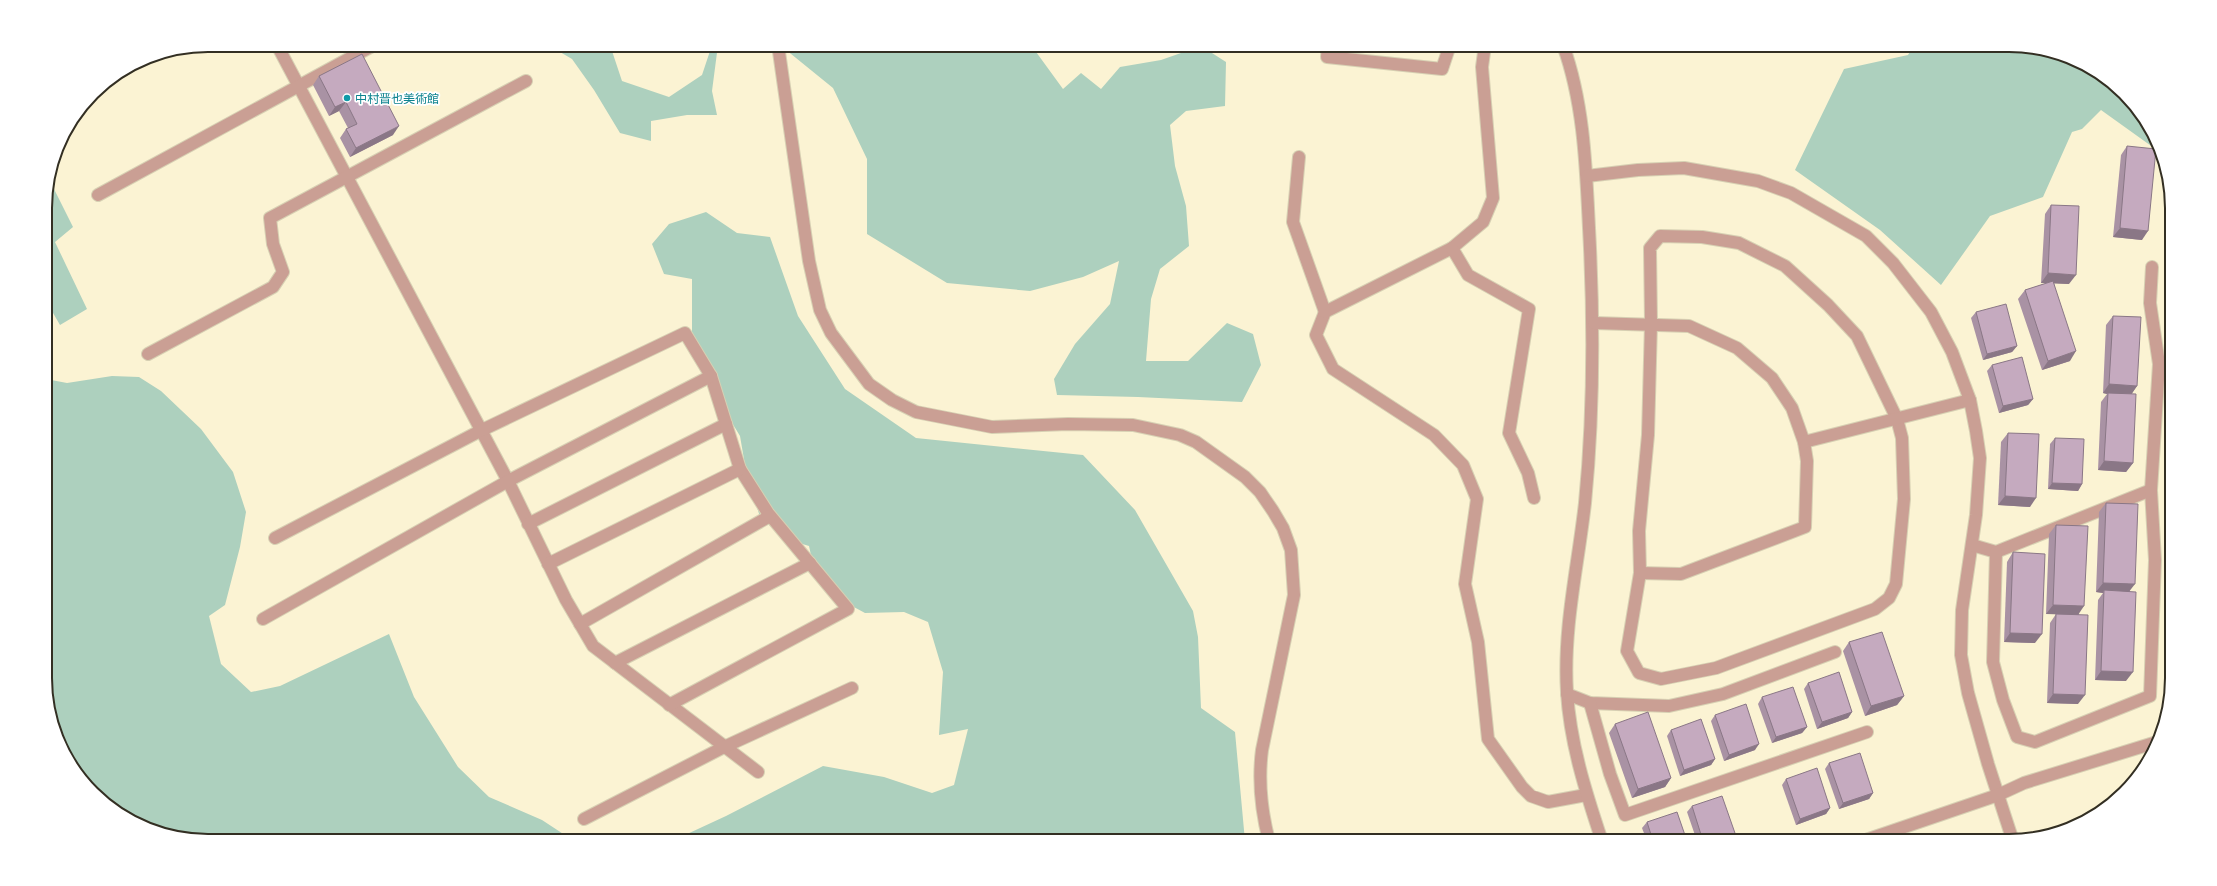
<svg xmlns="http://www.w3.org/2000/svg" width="2217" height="886" font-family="'Golos Text','Noto Sans JP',sans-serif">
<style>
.green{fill:#add0be}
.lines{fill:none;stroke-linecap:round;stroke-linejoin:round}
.minor-casing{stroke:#d7d0b3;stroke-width:14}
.minor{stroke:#ca9f94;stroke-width:12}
.wall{fill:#a992a4}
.shaded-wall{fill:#8a7786}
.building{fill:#c5aabf;stroke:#8a7786}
.culture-dot{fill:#0f9aa8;stroke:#fff;stroke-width:1.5}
.labels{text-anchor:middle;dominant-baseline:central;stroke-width:3.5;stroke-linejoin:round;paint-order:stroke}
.culture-label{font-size:12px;fill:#0d838f;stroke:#fff;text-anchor:start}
.rim{fill:none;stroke:#332f23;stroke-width:2}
</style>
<rect width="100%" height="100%" fill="#fbf3d3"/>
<g class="green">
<polygon points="548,45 610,45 622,81 669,97 702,75 712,45 718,45 712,91 717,115 687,115 651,121 651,141 620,133 594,90 572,59"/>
<polygon points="780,45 1031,45 1063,89 1081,73 1101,89 1120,67 1161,60 1201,46 1226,62 1225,106 1186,111 1170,125 1175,166 1186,206 1189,246 1160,269 1151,299 1146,361 1188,361 1227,323 1253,334 1261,365 1242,402 1138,397 1057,395 1054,379 1075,344 1110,304 1119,261 1083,277 1030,291 947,283 867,234 867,159 833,88"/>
<path d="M1914,45C1976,45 2043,38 2098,72C2107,78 2115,88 2123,95C2139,110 2155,131 2161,153L2101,110L2082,129L2072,132L2043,197L1990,216L1941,285L1880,230L1795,170L1844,69L1908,55Z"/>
<polygon points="50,181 73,227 55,242 87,309 60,325 49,306 46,307 45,197"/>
<polygon points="706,212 737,233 770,237 798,316 845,389 916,438 1083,455 1135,510 1193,611 1198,637 1201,708 1235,732 1245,841 672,841 726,816 823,766 884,777 932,793 954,785 968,729 939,735 943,672 928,622 904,612 865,613 839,599 814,569 809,546 786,539 760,517 746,471 740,436 711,388 692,332 692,279 664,274 652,244 669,224"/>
<polygon points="112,376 139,377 161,391 201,429 233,472 246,512 240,547 225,605 209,616 221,664 251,692 280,686 389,634 414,697 458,767 489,797 542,820 574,841 208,841 156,832 117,813 85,785 62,750 48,709 46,379 67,383"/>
</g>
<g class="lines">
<defs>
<g id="minor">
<polyline points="277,45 508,481 566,600 593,646 758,772"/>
<path d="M778,45L809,261L820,310L831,333L869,384L892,400L916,412L992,427L1068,424L1133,425L1180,435L1196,442L1245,477L1260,492L1273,511L1283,528L1291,550L1294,595L1262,750C1258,781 1261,810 1269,841"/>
<polyline points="1117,45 1118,45"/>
<polyline points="1328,45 1327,57 1442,69 1450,45"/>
<polyline points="1485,45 1482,67 1493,198 1483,222 1452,248 1325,312 1316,335 1333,369 1434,435 1463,465 1477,499 1465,584 1478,642 1488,739 1522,787 1531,796 1548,802 1586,795"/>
<path d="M1563,45C1584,103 1586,167 1589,228C1594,320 1594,411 1585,503C1578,566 1563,628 1567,692C1570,743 1586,793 1602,841"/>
<polyline points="1299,157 1293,222 1325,312"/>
<polyline points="1587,176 1638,170 1684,168 1758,181 1791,193 1866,236 1893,263 1931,312 1952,352 1970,400 1976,431 1980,458 1976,515 1962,610 1961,655 1968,693 1988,764 2013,841"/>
<polyline points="98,195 374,45"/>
<polygon points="1660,236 1702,237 1739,243 1785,266 1828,305 1857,336 1897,419 1902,438 1904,499 1896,584 1889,598 1875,609 1716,668 1661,679 1639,673 1627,651 1640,573 1639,531 1648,435 1651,323 1650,248"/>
<polyline points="1452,248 1468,275 1529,309 1509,433 1528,473 1534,498"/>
<polyline points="1594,323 1689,326 1737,348 1772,378 1792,408 1804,442 1807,461 1805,527 1681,574 1640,573"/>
<polyline points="148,354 273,287 283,272 273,244 270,218 526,81"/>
<polyline points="1804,442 1970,400"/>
<polyline points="528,524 726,424"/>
<polyline points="275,538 480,431 685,333 711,376 740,469 768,513 848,609 669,705"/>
<polyline points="1972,545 1996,552 2151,490"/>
<polyline points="1996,552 1993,662 2003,700 2017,737 2035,742 2150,696 2155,560 2151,490 2159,364 2150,303 2152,267"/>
<polyline points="548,564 740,469"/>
<polyline points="263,619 508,481 711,376"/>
<polyline points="580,624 770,516"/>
<polyline points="615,663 810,563"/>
<polyline points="1567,694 1590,703 1669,706 1723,694 1835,652"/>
<polyline points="1590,703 1610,774 1625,815 1867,732"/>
<polyline points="584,819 724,747 852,688"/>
<polyline points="1863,841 1998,795 2024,783 2157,742"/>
</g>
</defs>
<use href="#minor" class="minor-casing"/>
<use href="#minor" class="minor"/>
</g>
<g class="wall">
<polygon points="319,76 393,135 350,157 340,138 346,129 348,128 339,111 329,116 313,85"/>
<polygon points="2127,146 2142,240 2113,237 2121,155"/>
<polygon points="2051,205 2069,284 2054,283 2070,361 2042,370 2018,299 2025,290 2047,283 2041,283 2045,214"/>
<polygon points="1976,312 2017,346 2012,352 1983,360 1971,318"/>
<polygon points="2113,316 2137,386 2131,394 2133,463 2126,472 2098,470 2101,402 2107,394 2103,393 2106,325"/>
<polygon points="1992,365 2033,399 2028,405 1999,413 1987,371"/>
<polygon points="2008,433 2030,507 1998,505 2001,442"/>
<polygon points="2055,438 2082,484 2078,491 2048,489 2050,444"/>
<polygon points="2106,503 2130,591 2126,681 2095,680 2098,600 2103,593 2096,592 2099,512"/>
<polygon points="2056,525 2079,615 2078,704 2047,703 2050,623 2056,614 2046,614 2049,534"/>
<polygon points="2013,552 2035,643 2004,642 2007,562"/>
<polygon points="1849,642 1904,696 1897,705 1865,716 1843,651"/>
<polygon points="1808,683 1852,712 1848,718 1817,729 1804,689"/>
<polygon points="1762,697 1807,727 1802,733 1772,743 1758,704"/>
<polygon points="1715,715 1755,750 1724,761 1711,721"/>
<polygon points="1615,724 1671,778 1665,787 1632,798 1609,733"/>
<polygon points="1671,730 1715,759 1711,765 1680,776 1667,736"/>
<polygon points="1829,763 1873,793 1869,799 1839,809 1825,769"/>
<polygon points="1786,779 1830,808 1826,814 1796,825 1782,785"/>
<polygon points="1692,806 1732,841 1697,841 1687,812"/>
<polygon points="1647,822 1687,841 1647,841 1642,828"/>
</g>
<g class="shaded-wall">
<polygon points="346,102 339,111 329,116 335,107"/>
<polygon points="399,126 393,135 350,157 356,148"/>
<polygon points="2120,228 2148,231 2142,240 2113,237"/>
<polygon points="2048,273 2076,275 2069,284 2041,283"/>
<polygon points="2017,346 2012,352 1983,360 1987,354"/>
<polygon points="2076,351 2070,361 2042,370 2048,361"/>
<polygon points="2109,384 2137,386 2131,395 2108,393 2107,394 2103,393"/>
<polygon points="2033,399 2028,405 1999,413 2003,406"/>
<polygon points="2104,461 2133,463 2126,472 2098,470"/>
<polygon points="2052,483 2082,484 2078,491 2048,489"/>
<polygon points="2005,496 2036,498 2030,507 1998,505"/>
<polygon points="2103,583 2135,584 2128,593 2104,590 2103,593 2096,592"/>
<polygon points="2053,605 2084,606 2078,615 2046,614"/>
<polygon points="2010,633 2042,634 2035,643 2004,642"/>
<polygon points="2101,671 2133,672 2126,681 2095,680"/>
<polygon points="2053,694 2085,695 2078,704 2047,703"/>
<polygon points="1904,696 1897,705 1865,716 1871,706"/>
<polygon points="1852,712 1848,718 1817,729 1822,722"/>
<polygon points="1807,727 1802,733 1772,743 1776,737"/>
<polygon points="1759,744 1755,750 1724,761 1729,755"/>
<polygon points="1715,759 1711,765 1680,776 1684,770"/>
<polygon points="1671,778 1665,787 1632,798 1638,789"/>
<polygon points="1873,793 1869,799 1839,809 1843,803"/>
<polygon points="1830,808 1826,814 1796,825 1800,819"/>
<polygon points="1736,836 1732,841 1721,841"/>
</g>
<g class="building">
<polygon points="362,54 399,126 356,148 346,129 357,124 346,102 335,107 319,76"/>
<polygon points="2127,146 2156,149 2148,231 2120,228"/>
<polygon points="2051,205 2079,206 2076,275 2048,273"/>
<polygon points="2053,281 2076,351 2048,361 2025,290"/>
<polygon points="2006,304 2017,346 1987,354 1976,312"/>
<polygon points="2113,316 2141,317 2137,386 2109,384"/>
<polygon points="2022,357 2033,399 2003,406 1992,365"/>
<polygon points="2108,393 2136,394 2133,463 2104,461"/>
<polygon points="2008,433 2039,434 2036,498 2005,496"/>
<polygon points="2055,438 2084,439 2082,484 2052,483"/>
<polygon points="2106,503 2138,504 2135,584 2103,583"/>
<polygon points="2056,525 2088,526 2084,606 2053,605"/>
<polygon points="2013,552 2045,554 2042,634 2010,633"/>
<polygon points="2104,590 2136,592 2133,672 2101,671"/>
<polygon points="2056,614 2088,615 2085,695 2053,694"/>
<polygon points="1882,632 1904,696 1871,706 1849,642"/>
<polygon points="1839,672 1852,712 1822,722 1808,683"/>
<polygon points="1793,687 1807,727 1776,737 1762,697"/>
<polygon points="1746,704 1759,744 1729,755 1715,715"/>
<polygon points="1648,712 1671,778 1638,789 1615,724"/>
<polygon points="1701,719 1715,759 1684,770 1671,730"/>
<polygon points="1860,753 1873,793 1843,803 1829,763"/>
<polygon points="1817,768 1830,808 1800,819 1786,779"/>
<polygon points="1722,796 1736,836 1721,841 1703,841 1692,806"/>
<polygon points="1677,812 1687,841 1653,841 1647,822"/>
</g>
<circle class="culture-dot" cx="347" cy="98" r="4"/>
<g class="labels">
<g class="culture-label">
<text x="355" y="98">中村晋也美術館</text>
</g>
</g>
<path d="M0 0H2217V886H0ZM208 52H2009A156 156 0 0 1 2165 208V678A156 156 0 0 1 2009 834H208A156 156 0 0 1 52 678V208A156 156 0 0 1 208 52Z" fill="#fff" fill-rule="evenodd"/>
<path class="rim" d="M208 52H2009A156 156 0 0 1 2165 208V678A156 156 0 0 1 2009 834H208A156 156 0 0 1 52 678V208A156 156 0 0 1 208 52Z"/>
</svg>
